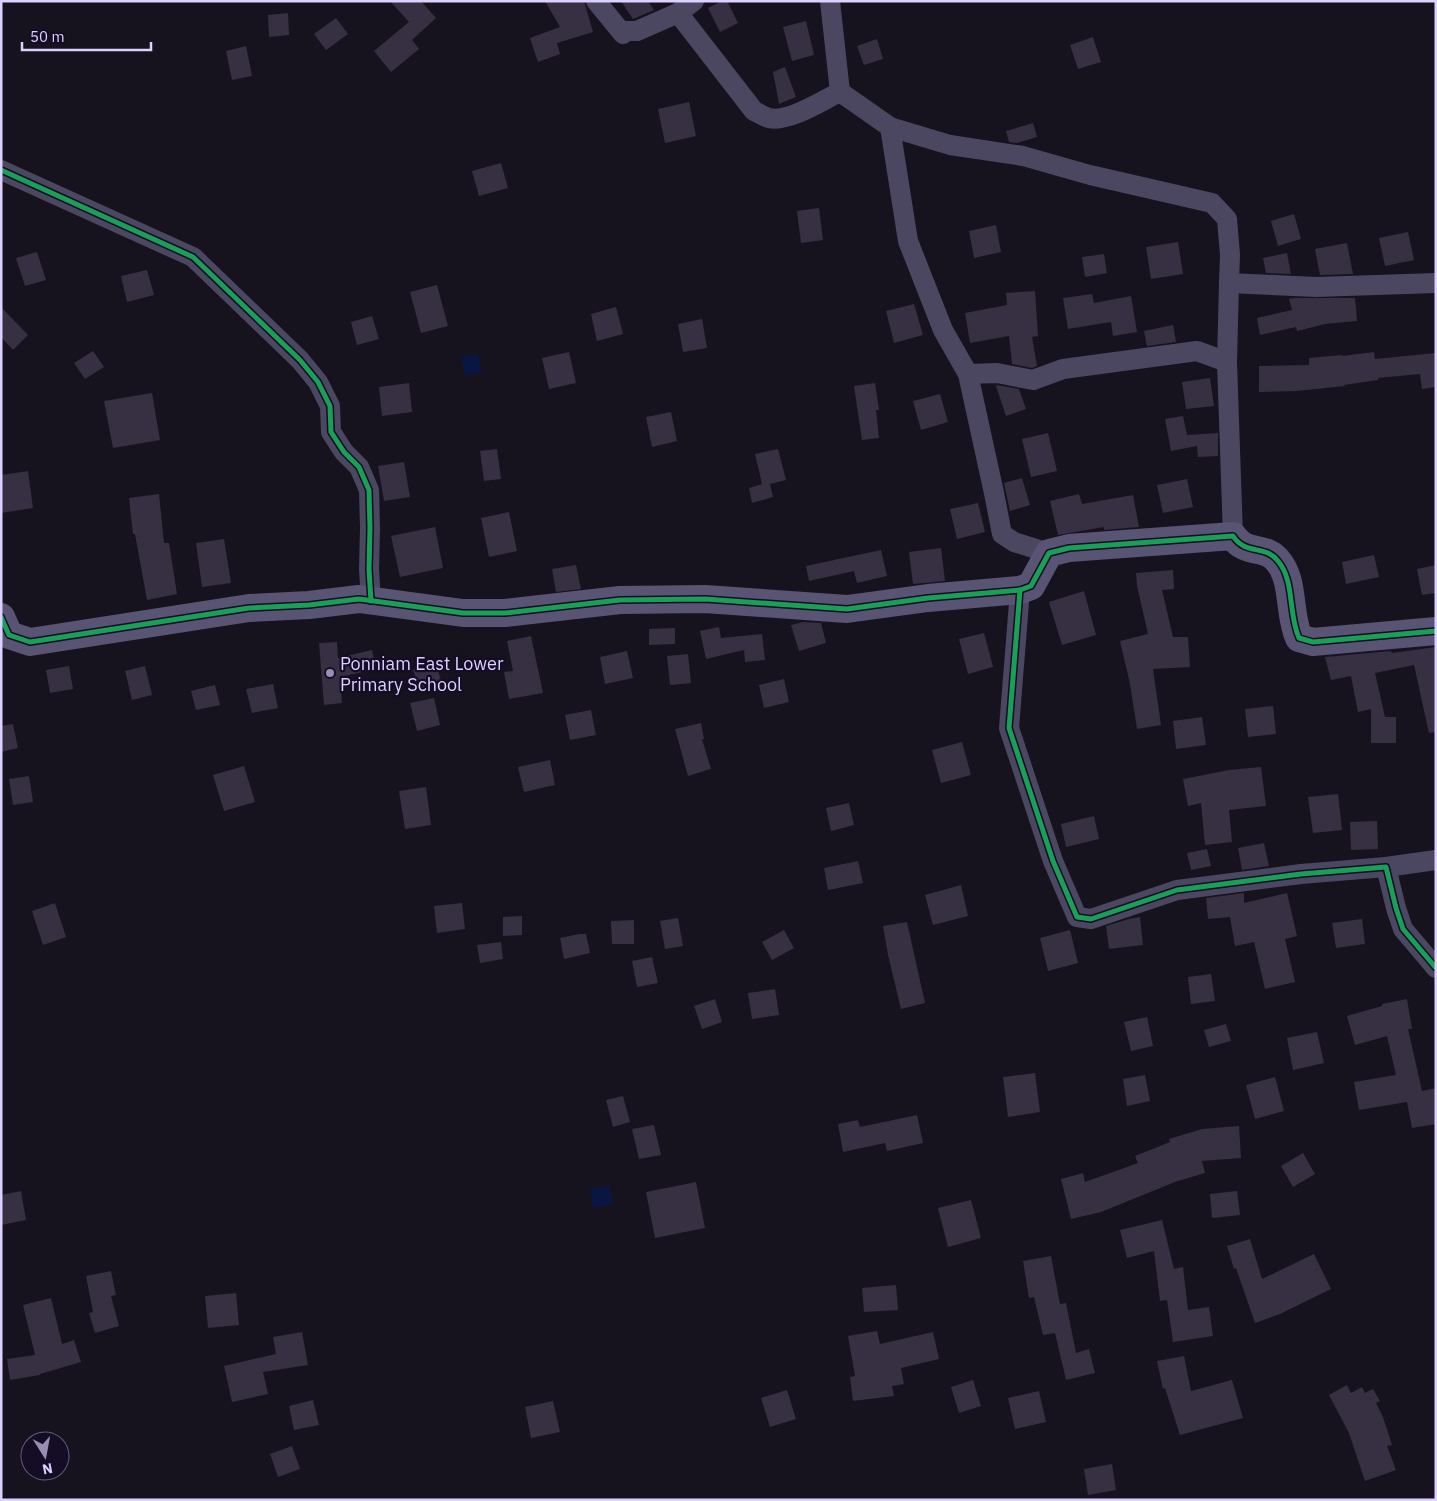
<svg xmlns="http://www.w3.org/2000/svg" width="1437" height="1501" font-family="'IBM Plex Sans',sans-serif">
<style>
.water{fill:#081641}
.building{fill:#363042}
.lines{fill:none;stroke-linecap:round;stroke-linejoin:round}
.street{stroke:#4b4760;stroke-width:20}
.secondary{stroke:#595473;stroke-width:28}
.cycleway-casing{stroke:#140d25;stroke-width:8}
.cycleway{stroke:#1a9f57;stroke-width:5}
.poi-dot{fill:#978eb1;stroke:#140d25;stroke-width:2}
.labels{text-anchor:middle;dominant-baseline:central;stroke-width:4.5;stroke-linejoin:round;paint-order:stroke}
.poi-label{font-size:18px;fill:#dcd1ff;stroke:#140d25;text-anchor:start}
</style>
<rect width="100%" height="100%" fill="#16131f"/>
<g class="water">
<polygon points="478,354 482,372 465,376 461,357"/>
<polygon points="610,1186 613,1204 593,1208 590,1189"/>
</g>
<g class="building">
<polygon points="390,1 421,1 436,18 412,40 419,49 391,72 374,51 409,22"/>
<polygon points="545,1 584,1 593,32 557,43 560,54 538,62 530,38 560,27"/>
<polygon points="621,1 648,1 654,10 633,19"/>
<polygon points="722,1 727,1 738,23 720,32 708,8"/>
<polygon points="288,13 289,35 269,37 268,15"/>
<polygon points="336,18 348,34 326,50 314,34"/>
<polygon points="806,21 814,55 792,61 783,27"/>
<polygon points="1093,37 1101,62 1078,69 1070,45"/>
<polygon points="877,39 883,59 864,65 857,46"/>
<polygon points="246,46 252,76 232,80 226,51"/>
<polygon points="785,67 796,97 779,104 773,72"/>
<polygon points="689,102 696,136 665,143 658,109"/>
<polygon points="1033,123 1037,137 1017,143 1009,142 1006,131"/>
<polygon points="501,163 508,188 479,196 472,171"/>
<polygon points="819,208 823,240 801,243 797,211"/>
<polygon points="1294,214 1301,239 1278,246 1271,221"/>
<polygon points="996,225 1001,252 974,258 969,231"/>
<polygon points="1408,232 1414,260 1385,266 1379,238"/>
<polygon points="1178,242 1183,274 1151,279 1146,247"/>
<polygon points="1347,243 1353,274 1320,275 1315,249"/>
<polygon points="37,252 46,280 25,286 16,258"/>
<polygon points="1287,253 1291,274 1266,273 1263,258"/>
<polygon points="1104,254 1107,273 1085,277 1082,257"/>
<polygon points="147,270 154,295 127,302 121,276"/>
<polygon points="437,285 448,326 421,333 410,292"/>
<polygon points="1035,291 1038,336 1032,337 1037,366 1032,368 1012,364 1009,336 970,343 965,313 1007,305 1006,293"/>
<polygon points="1092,294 1094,303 1131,296 1137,332 1113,336 1111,322 1068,329 1063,298"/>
<polygon points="1294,298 1355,298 1357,321 1325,324 1297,331 1296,327 1260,335 1257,318 1292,310 1289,299"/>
<polygon points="914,304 923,335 894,343 886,311"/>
<polygon points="1,307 28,335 13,350 1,337"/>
<polygon points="616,307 623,334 597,341 591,314"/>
<polygon points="372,316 379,339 357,345 351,322"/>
<polygon points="702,319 707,348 683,352 678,324"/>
<polygon points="1173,325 1176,342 1147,346 1144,331"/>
<polygon points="93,351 104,367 85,379 74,363"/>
<polygon points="569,352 576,383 549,389 542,358"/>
<polygon points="1374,352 1375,359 1436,353 1436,387 1422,389 1420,374 1378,378 1378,380 1344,385 1345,386 1296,391 1259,392 1259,366 1309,365 1309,358 1342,355 1342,356"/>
<polygon points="1210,378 1214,406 1186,409 1182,382"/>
<polygon points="409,383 412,412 382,416 379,387"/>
<polygon points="875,383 879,410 876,410 879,438 862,440 854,386"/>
<polygon points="997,385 1019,389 1026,409 1006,416 996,386"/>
<polygon points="152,393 160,440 113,448 104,401"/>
<polygon points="940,394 948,422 921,430 913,401"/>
<polygon points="671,412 677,441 652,447 646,417"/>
<polygon points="1183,416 1187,435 1218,433 1218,456 1198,457 1197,446 1171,451 1165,419"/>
<polygon points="1048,433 1057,471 1031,477 1022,439"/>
<polygon points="497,449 501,479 484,481 480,451"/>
<polygon points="778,449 786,480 770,484 773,497 752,503 749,488 762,484 755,454"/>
<polygon points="404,462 410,497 384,501 378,466"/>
<polygon points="28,471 33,508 1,513 1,475"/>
<polygon points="1022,478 1030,505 1010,511 1004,483"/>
<polygon points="1187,479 1193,507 1163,513 1157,485"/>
<polygon points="159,494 164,543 169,543 177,594 147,600 135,534 133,534 129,498"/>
<polygon points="1079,494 1082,504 1133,495 1139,527 1104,530 1104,527 1058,535 1050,501"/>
<polygon points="978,503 985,532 957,539 950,509"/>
<polygon points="509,512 517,551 489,557 481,518"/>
<polygon points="435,527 443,568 400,577 391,536"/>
<polygon points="224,539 231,583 202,587 196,543"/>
<polygon points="941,548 945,581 913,584 909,552"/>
<polygon points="881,550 887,576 857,583 854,571 809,581 806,566"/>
<polygon points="1374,555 1379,577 1346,584 1342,562"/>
<polygon points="576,565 581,589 556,592 552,569"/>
<polygon points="1436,565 1436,593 1422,595 1417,569"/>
<polygon points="1173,570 1174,589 1162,590 1173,637 1188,637 1190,667 1153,669 1161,725 1137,729 1130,684 1120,641 1148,634 1137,586 1136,573"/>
<polygon points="1084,591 1096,635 1062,645 1049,602"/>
<polygon points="803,622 821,623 826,643 799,651 791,625"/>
<polygon points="719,627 721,638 762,634 765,660 745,662 744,650 706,659 700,631"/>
<polygon points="675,628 675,644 649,645 649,629"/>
<polygon points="984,633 993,667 968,674 959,639"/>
<polygon points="531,636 543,693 509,699 504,672 513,671 507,641"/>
<polygon points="337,642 338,658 372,650 376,669 340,677 342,703 324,705 319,643"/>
<polygon points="1436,647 1436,732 1429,733 1414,665 1375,673 1385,717 1396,717 1396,743 1371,743 1371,709 1358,712 1351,676 1331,680 1325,657 1391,651 1392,653"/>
<polygon points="627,651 633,678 605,684 600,657"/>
<polygon points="688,654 691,683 670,685 667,656"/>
<polygon points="436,663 442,684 420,691 413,670"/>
<polygon points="69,666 73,689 50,693 46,670"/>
<polygon points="145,666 152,695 132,700 125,671"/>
<polygon points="784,679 789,702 764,708 759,685"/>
<polygon points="273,684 278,708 252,713 246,689"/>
<polygon points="215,685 220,705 196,710 191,691"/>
<polygon points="434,698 440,725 417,731 410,703"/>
<polygon points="1273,706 1276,734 1248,737 1245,709"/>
<polygon points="591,710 596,735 570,740 565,715"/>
<polygon points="1202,717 1206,745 1176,749 1173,721"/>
<polygon points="701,723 704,739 702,739 711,769 688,776 675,729"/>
<polygon points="13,724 18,748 1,752 1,726"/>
<polygon points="962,742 971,775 941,783 932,750"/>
<polygon points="550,760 555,785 524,792 518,767"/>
<polygon points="244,766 255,802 224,811 213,775"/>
<polygon points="1261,767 1266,806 1229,810 1232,842 1205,845 1201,803 1188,806 1183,779 1229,770"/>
<polygon points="29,776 33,802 13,805 9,779"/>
<polygon points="426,787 431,825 405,829 399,791"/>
<polygon points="1338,794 1342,830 1313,833 1308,797"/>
<polygon points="849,803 854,825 831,831 826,808"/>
<polygon points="1094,816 1099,839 1066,847 1061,824"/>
<polygon points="1377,821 1378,849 1351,850 1350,822"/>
<polygon points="1264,843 1269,866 1242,870 1238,848"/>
<polygon points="1207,849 1211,866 1191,870 1187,853"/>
<polygon points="858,861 863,883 828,890 824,868"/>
<polygon points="961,885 968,916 933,925 925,895"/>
<polygon points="1244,893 1244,903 1287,893 1297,936 1285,939 1295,982 1265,989 1254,942 1235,946 1230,917 1208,919 1206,898"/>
<polygon points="55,903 66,937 43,945 32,911"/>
<polygon points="462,903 465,929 437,933 434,906"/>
<polygon points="522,916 522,935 503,936 503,917"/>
<polygon points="1140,917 1143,945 1109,949 1106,926 1129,919"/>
<polygon points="678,918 683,946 665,949 660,921"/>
<polygon points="1362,919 1365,944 1336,948 1332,923"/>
<polygon points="634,920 634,944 612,944 611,921"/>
<polygon points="907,922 925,1003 901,1009 888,955 883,926"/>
<polygon points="784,930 794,948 772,960 762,942"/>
<polygon points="1070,930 1078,963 1048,971 1040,938"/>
<polygon points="580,934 586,934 590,953 564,959 560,938"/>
<polygon points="501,942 503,959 480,963 477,945"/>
<polygon points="652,957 658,983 637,987 632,961"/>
<polygon points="1211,974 1215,1001 1191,1004 1188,977"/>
<polygon points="775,989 779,1015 752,1019 748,993"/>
<polygon points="715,999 722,1022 702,1029 694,1006"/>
<polygon points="1407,999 1412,1029 1408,1029 1422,1091 1436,1088 1436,1124 1412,1128 1407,1102 1359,1110 1354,1082 1396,1075 1387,1036 1355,1045 1347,1016 1382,1006 1382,1004"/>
<polygon points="1147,1017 1153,1046 1131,1051 1124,1022"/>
<polygon points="1226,1024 1231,1041 1209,1047 1204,1030"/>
<polygon points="1317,1032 1324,1063 1293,1070 1287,1038"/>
<polygon points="1035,1073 1040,1112 1008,1117 1003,1077"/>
<polygon points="1145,1075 1150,1101 1127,1106 1123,1079"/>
<polygon points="1275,1077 1284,1111 1255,1119 1246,1085"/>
<polygon points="623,1096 630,1122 613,1127 606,1100"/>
<polygon points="917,1115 923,1143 887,1151 885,1143 843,1152 838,1124 858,1120 860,1127"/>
<polygon points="654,1125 661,1155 639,1159 632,1129"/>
<polygon points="1239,1126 1241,1158 1202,1161 1205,1173 1175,1182 1101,1212 1071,1219 1061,1179 1083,1173 1085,1182 1138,1163 1135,1156 1170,1142 1169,1139 1202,1129"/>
<polygon points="1303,1153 1315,1174 1293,1187 1281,1166"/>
<polygon points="696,1182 705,1228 655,1238 646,1192"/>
<polygon points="21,1191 26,1220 1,1225 1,1195"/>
<polygon points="1237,1191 1240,1215 1212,1218 1210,1194"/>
<polygon points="971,1200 981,1238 948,1247 938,1208"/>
<polygon points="1162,1220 1174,1269 1183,1267 1188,1310 1209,1307 1213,1336 1173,1342 1167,1300 1160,1301 1154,1251 1127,1258 1120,1230"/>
<polygon points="1250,1239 1262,1279 1314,1254 1331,1289 1280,1314 1255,1323 1236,1268 1234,1269 1227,1246"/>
<polygon points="1051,1256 1060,1304 1066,1303 1076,1353 1089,1349 1095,1373 1066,1380 1055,1333 1043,1335 1034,1297 1029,1298 1023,1261"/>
<polygon points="111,1271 116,1295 111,1296 119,1326 95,1333 89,1313 93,1312 86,1276"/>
<polygon points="896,1285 898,1310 864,1312 862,1288"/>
<polygon points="236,1293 239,1325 208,1328 205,1296"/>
<polygon points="51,1298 62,1344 74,1340 81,1362 40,1374 40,1375 10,1380 7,1359 35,1355 23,1305"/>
<polygon points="877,1331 880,1344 933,1332 939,1359 901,1368 904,1384 892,1386 894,1396 853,1401 850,1377 855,1376 848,1336"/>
<polygon points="302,1332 308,1365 263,1372 268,1394 232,1402 224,1366 276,1354 273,1337"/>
<polygon points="1184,1356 1191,1391 1232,1380 1243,1418 1180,1435 1165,1388 1163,1389 1157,1361"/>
<polygon points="973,1380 981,1406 959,1413 951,1387"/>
<polygon points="1347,1385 1351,1393 1362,1387 1365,1393 1373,1389 1380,1401 1376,1403 1383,1417 1392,1445 1387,1446 1396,1470 1365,1481 1349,1433 1329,1395"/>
<polygon points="787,1390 796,1419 770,1427 761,1398"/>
<polygon points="1039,1391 1046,1422 1015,1429 1008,1398"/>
<polygon points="313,1400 319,1425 294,1430 289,1406"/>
<polygon points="553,1401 560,1432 531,1438 525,1407"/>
<polygon points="292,1446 300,1469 278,1477 270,1454"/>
<polygon points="1112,1464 1116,1490 1088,1495 1084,1469"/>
</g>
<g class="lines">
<g class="street">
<path d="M596,1L623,34L624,31H637L678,13L754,111C759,113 764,117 769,118C788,123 823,100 840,92"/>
<polyline points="830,1 840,92 890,127 950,145 1023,156 1090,175 1212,203 1227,219 1230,255 1229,283"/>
<polyline points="678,13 694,1"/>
<polyline points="890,127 908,241 943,330 968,374 994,493 1002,534 1014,542 1049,553"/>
<polyline points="1,170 193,257 300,360 318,382 330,406 331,432 344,452 359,467 369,490 370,528 369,569 371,601"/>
<polyline points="1227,362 1229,283 1316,287 1436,283"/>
<polyline points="968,374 997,373 1033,380 1063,369 1197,351 1227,362 1233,536"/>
<polyline points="1020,590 1009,728 1053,861 1077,917 1091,919 1177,890 1301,874 1386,867 1396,908 1403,929 1436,968"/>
<polyline points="1386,867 1436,860"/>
</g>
<path class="secondary" d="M1,617L9,635L30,642L249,608L309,605L359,599L463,613H505L620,600L705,599L847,609L928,598L1020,590L1031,586L1049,553L1069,548L1233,536C1246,556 1265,544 1278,561C1295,581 1288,614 1299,638L1313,642L1436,631"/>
<defs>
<g id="cycleway">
<polyline points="1,170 193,257 300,360 318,382 330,406 331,432 344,452 359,467 369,490 370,528 369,569 371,601"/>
<polyline points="1020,590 1009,728 1053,861 1077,917 1091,919 1177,890 1301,874 1386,867 1396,908 1403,929 1436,968"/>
<path d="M1,617L9,635L30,642L249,608L309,605L359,599L463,613H505L620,600L705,599L847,609L928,598L1020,590L1031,586L1049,553L1069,548L1233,536C1246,556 1265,544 1278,561C1295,581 1288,614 1299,638L1313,642L1436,631"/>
</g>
</defs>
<use href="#cycleway" class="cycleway-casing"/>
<use href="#cycleway" class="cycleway"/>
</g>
<circle class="poi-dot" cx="330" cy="673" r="5"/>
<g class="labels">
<g class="poi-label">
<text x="340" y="663">Ponniam East Lower<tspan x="340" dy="21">Primary School</tspan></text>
</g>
</g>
<rect width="1437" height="1501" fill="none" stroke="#dcd1ff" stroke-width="5"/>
<g transform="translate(45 1456) rotate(169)"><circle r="24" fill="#140d25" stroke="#645b7c"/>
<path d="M0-4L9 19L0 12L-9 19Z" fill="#978eb1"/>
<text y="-8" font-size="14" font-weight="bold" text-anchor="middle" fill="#dcd1ff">N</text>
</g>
<path d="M22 42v8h129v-8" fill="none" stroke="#dcd1ff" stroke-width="2.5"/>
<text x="30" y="42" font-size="15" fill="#dcd1ff" stroke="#140d25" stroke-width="4" paint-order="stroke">50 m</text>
</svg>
